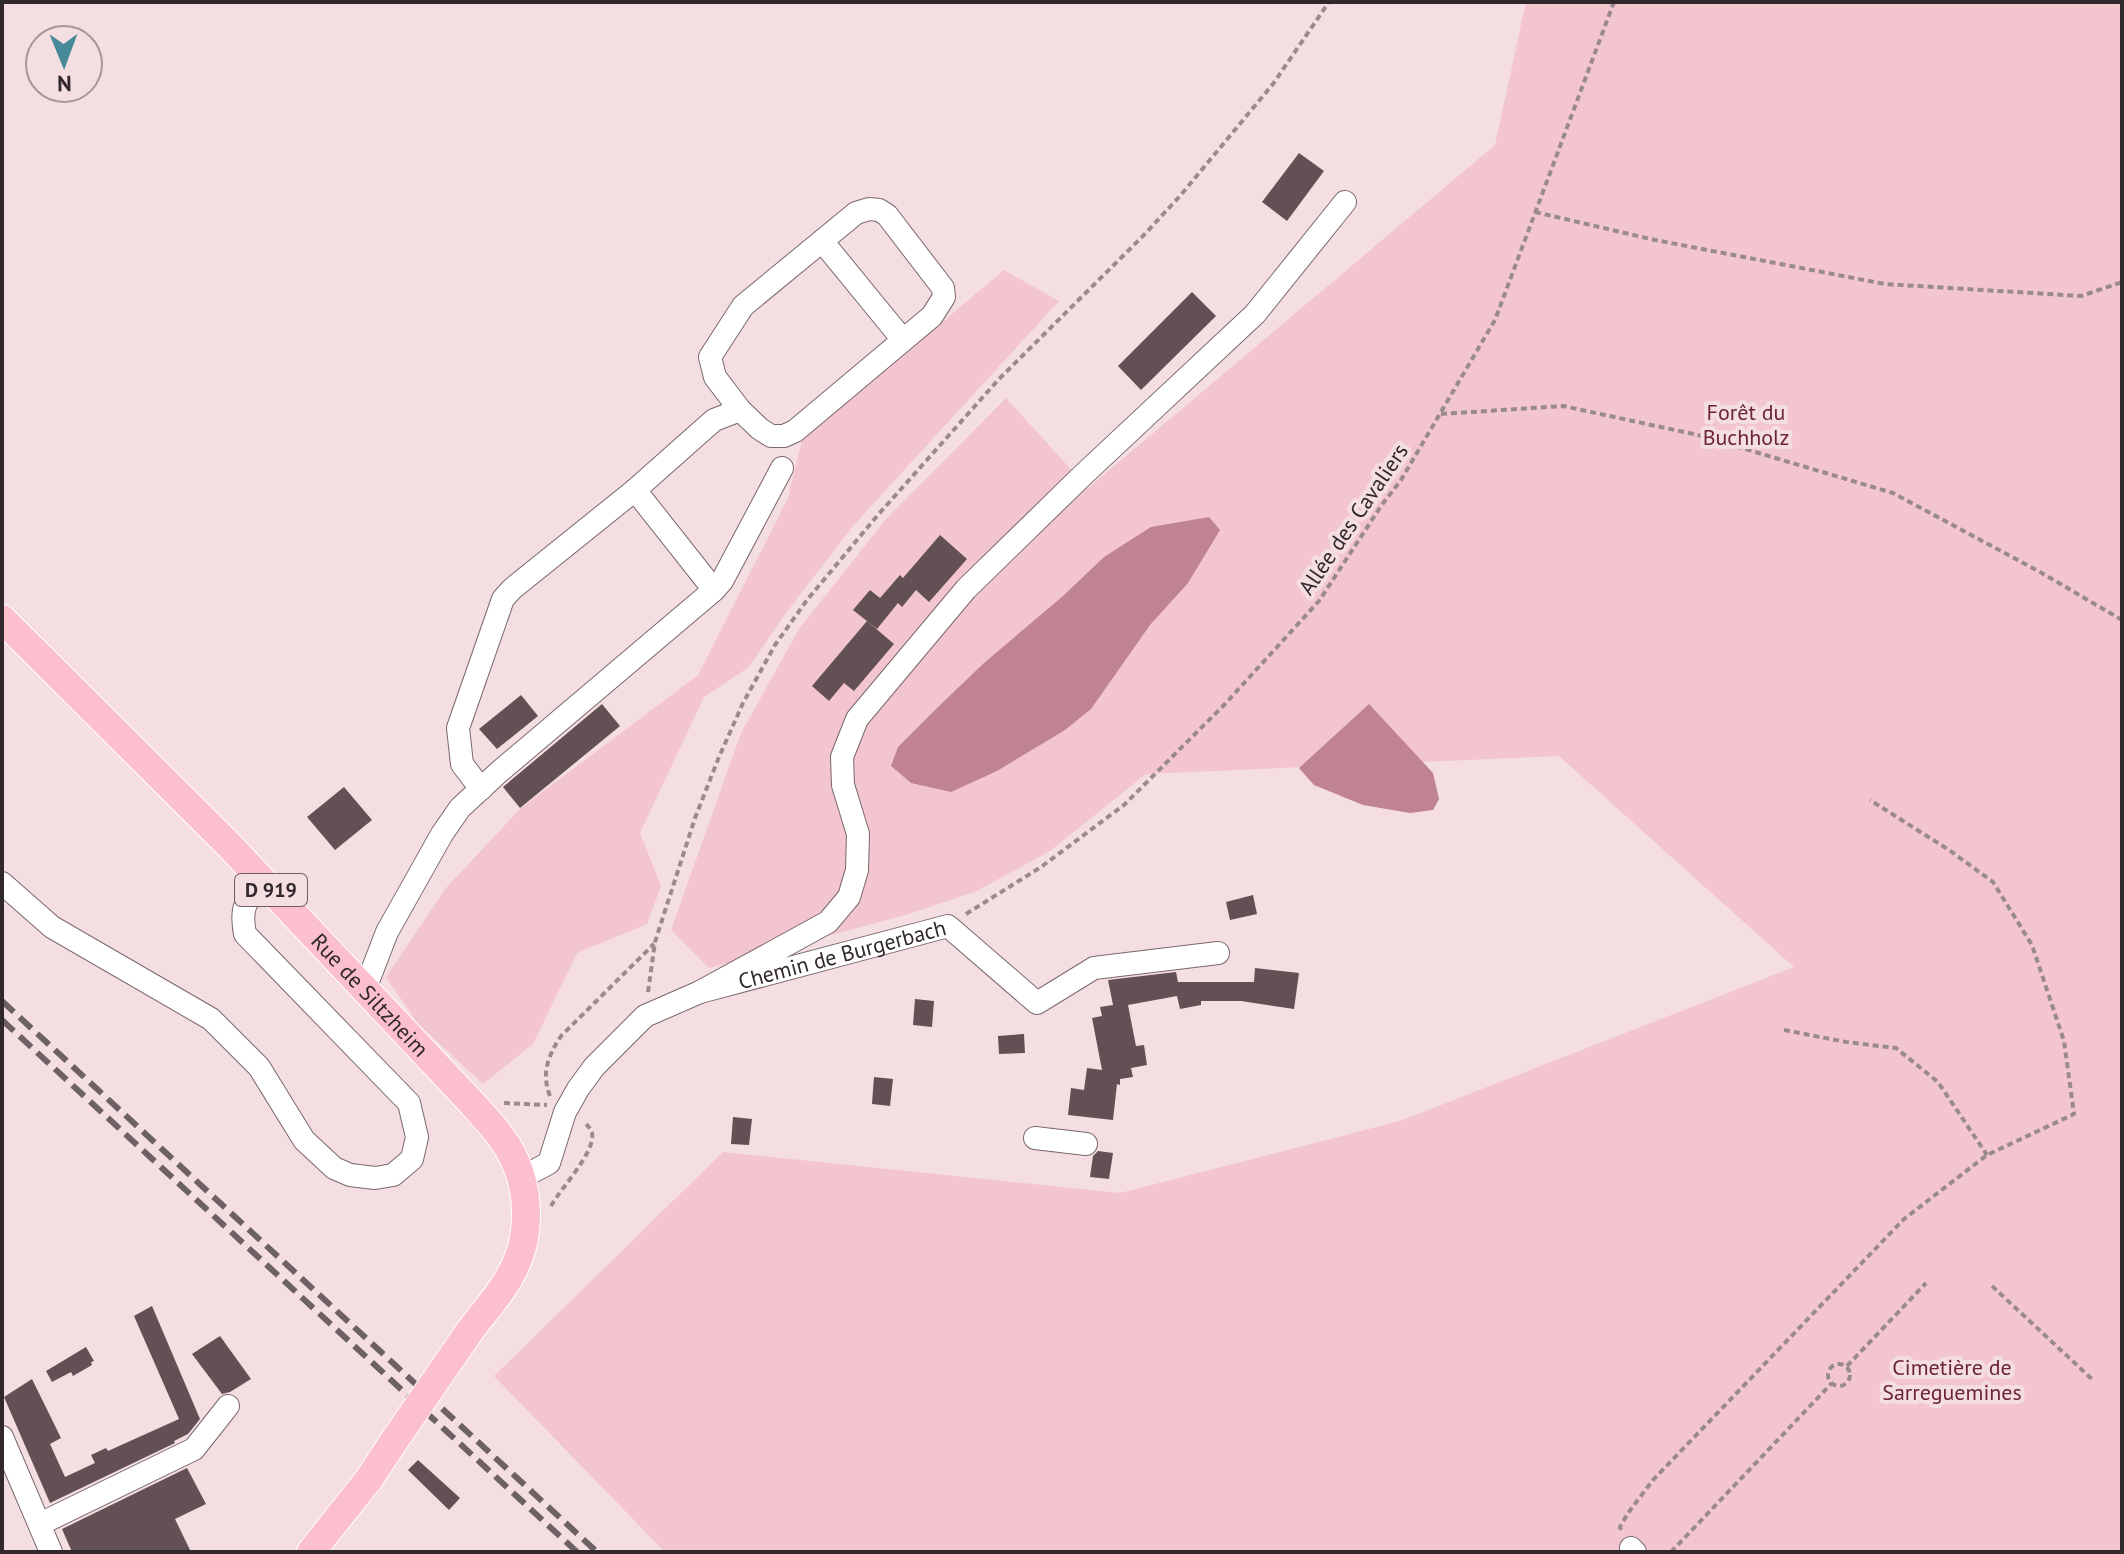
<svg xmlns="http://www.w3.org/2000/svg" width="2124" height="1554" font-family="'PT Sans',sans-serif">
<style>
.green{fill:#f3c6cf}
.water{fill:#bf8391}
.building{fill:#625054}
.lines{fill:none;stroke-linecap:round;stroke-linejoin:round}
.minor-casing{stroke:#7a676b;stroke-width:24}
.major-casing{stroke:#fff;stroke-width:30}
.path{stroke:#9a8a8d;stroke-width:4;stroke-dasharray:6 4;stroke-linecap:butt}
.minor{stroke:#fff;stroke-width:22}
.major{stroke:#fcbfce;stroke-width:28}
.rail{stroke:#6e6164;stroke-width:6;stroke-dasharray:16 8;stroke-linecap:butt}
.major-bridge-casing{stroke:#fff;stroke-width:30;stroke-linecap:butt}
.major-bridge{stroke:#fcbfce;stroke-width:28}
.labels{text-anchor:middle;dominant-baseline:central;stroke-width:8;stroke-linejoin:round;paint-order:stroke}
.shield{fill:#f4dee2;stroke:#6b5f61;stroke-width:2}
.shield-label{font-size:20px;font-weight:bold;fill:#30282a}
.park-label{font-size:22px;fill:#6b233a;stroke:#f4dee2}
.street-label{font-size:22px;fill:#30282a;stroke:#f4dee2}
</style>
<rect width="100%" height="100%" fill="#f4dee2"/>
<g class="green">
<polygon points="1526,2 2122,2 2122,1552 665,1552 494,1376 723,1152 1120,1193 1400,1121 1794,967 1559,756 1146,774 1050,851 977,891 909,914 709,968 671,930 741,733 799,629 886,519 1006,398 1088,488 1495,145"/>
<polygon points="1004,270 1059,301 853,526 783,617 749,667 704,697 640,833 661,886 647,924 577,953 533,1044 483,1084 418,1024 386,977 446,888 521,808 698,675 788,498 802,440"/>
</g>
<g class="water">
<polygon points="1209,517 1220,530 1188,583 1150,625 1091,709 1065,730 997,771 951,792 911,783 891,766 898,747 936,709 984,663 1063,596 1104,557 1151,527"/>
<polygon points="1369,704 1433,773 1439,799 1433,810 1410,813 1363,805 1314,785 1299,768"/>
</g>
<g class="building">
<polygon points="1299,153 1324,171 1287,221 1262,202"/>
<polygon points="1192,292 1216,316 1141,390 1118,366"/>
<polygon points="940,535 967,559 929,602 916,590 902,607 898,603 877,629 853,610 870,590 880,598 900,575 903,578"/>
<polygon points="867,621 894,644 854,691 844,683 829,701 812,686"/>
<polygon points="521,695 538,716 497,749 479,729"/>
<polygon points="602,704 620,726 520,808 503,787"/>
<polygon points="344,787 372,820 335,850 307,817"/>
<polygon points="1253,895 1257,914 1230,920 1226,902"/>
<polygon points="1255,968 1299,973 1294,1009 1241,1001 1201,1001 1201,1005 1180,1009 1177,996 1128,1005 1136,1046 1144,1045 1147,1065 1131,1068 1133,1077 1120,1079 1120,1085 1117,1084 1113,1120 1068,1115 1071,1088 1084,1090 1087,1068 1102,1070 1092,1018 1102,1016 1100,1007 1113,1005 1108,980 1176,972 1178,982 1254,982"/>
<polygon points="915,999 934,1001 932,1027 913,1025"/>
<polygon points="1024,1034 1025,1053 999,1054 998,1036"/>
<polygon points="874,1077 893,1079 890,1106 872,1104"/>
<polygon points="733,1117 752,1119 749,1145 731,1144"/>
<polygon points="1098,1151 1113,1153 1109,1179 1090,1177 1093,1156"/>
<polygon points="152,1306 200,1419 188,1434 174,1441 175,1443 50,1503 4,1397 32,1379 61,1438 50,1444 65,1477 95,1463 91,1455 106,1448 108,1451 179,1419 134,1316"/>
<polygon points="220,1336 251,1379 230,1392 222,1394 192,1354"/>
<polygon points="86,1347 94,1361 91,1362 92,1365 73,1376 71,1372 52,1382 46,1371"/>
<polygon points="418,1460 460,1498 449,1510 408,1470"/>
<polygon points="187,1468 206,1504 175,1519 191,1552 72,1552 62,1529"/>
</g>
<g class="lines">
<defs>
<g id="minor">
<polygon points="869,209 879,210 887,215 943,288 944,297 932,316 795,431 784,436 771,436 760,429 740,410 715,377 710,357 743,306 856,213"/>
<polyline points="822,241 903,340"/>
<polyline points="635,490 714,590"/>
<polyline points="481,789 462,764 458,728 503,599 512,589 635,490 714,420 740,410"/>
<path d="M2,883L52,927L211,1019L259,1067L304,1140L334,1168L350,1175L375,1178L393,1175L412,1159L417,1137L409,1103L245,934C240,907 245,902 263,882"/>
<polyline points="365,989 387,932 442,834 460,808 499,772 714,590 722,581 782,468"/>
<polyline points="700,992 828,922 849,897 857,870 858,834 843,785 842,757 857,719 966,589 1084,474 1255,314 1345,202"/>
<polyline points="1035,1138 1086,1144"/>
<path id="s1" d="M521,1178L549,1163L565,1112L578,1089L594,1067L645,1016L700,992L948,926L1037,1003L1094,968L1218,953"/>
<polyline points="2,1437 51,1552"/>
<polyline points="40,1524 194,1449 228,1406"/>
<polyline points="1631,1548 1635,1552"/>
</g>
<g id="major">
<path id="s2" d="M2,619L228,844L470,1101C487,1120 505,1138 515,1161C528,1189 530,1230 518,1259C508,1286 486,1309 469,1332"/>
<polyline points="311,1552 369,1479 392,1444"/>
</g>
</defs>
<use href="#minor" class="minor-casing"/>
<use href="#major" class="major-casing"/>
<g class="path">
<polyline points="1535,212 1655,240 1885,284 2081,296 2122,282"/>
<polyline points="1441,414 1563,406 1698,435 1893,493 2040,572 2122,620"/>
<polyline points="966,914 1041,867 1124,805 1224,705 1319,601 1381,506 1401,480 1495,320 1614,2"/>
<polyline points="648,992 655,942 695,818 719,757 743,703 775,645 807,600 877,516 999,379 1142,237 1180,196 1273,84 1329,2"/>
<polyline points="1784,1030 1846,1042 1896,1048 1938,1082 1987,1155"/>
<path d="M550,1096C541,1073 548,1056 561,1036L654,944"/>
<polyline points="504,1103 547,1105"/>
<path d="M551,1206C560,1189 596,1152 592,1133C590,1128 588,1126 584,1122"/>
<polyline points="1992,1286 2094,1381"/>
<circle cx="1839" cy="1375" r="11"/>
<polyline points="1847,1366 1926,1283"/>
<polyline points="1621,1530 1620,1527 1628,1513 1653,1480 1904,1219 1987,1155 2074,1114 2064,1041 2032,945 1993,882 1949,850 1870,800"/>
<polyline points="1671,1552 1832,1383"/>
</g>
<use href="#minor" class="minor"/>
<use href="#major" class="major"/>
<g class="rail">
<polyline points="2,1001 597,1552"/>
<polyline points="2,1020 577,1552"/>
</g>
<defs>
<polyline id="major-bridge" points="392,1444 469,1332"/>
</defs>
<use href="#major-bridge" class="major-bridge-casing"/>
<use href="#major-bridge" class="major-bridge"/>
</g>
<g class="labels">
<rect class="shield" x="235" y="874" width="72" height="32" rx="6"/>
<g class="shield-label">
<text x="271" y="890">D 919</text>
</g>
<g class="park-label">
<text x="1746" y="412">Forêt du<tspan x="1746" dy="25">Buchholz</tspan></text>
<text x="1952" y="1367">Cimetière de<tspan x="1952" dy="25">Sarreguemines</tspan></text>
</g>
<g class="street-label">
<text transform="translate(1353 519) rotate(-56)">Allée des Cavaliers</text>
<text stroke="none"><textPath href="#s1" startOffset="418">Chemin de Burgerbach</textPath></text>
<text stroke="none"><textPath href="#s2" startOffset="526">Rue de Siltzheim</textPath></text>
</g>
</g>
<rect width="2124" height="1554" fill="none" stroke="#30282a" stroke-width="8"/>
<g transform="translate(64 64) rotate(179)"><circle r="38" fill="#f4dee2" stroke="#a69598" stroke-width="2"/>
<path d="M0-6L14 30L0 20L-14 30Z" fill="#468a99"/>
<text y="-12" font-size="22" font-weight="bold" text-anchor="middle" fill="#30282a">N</text>
</g>
</svg>
